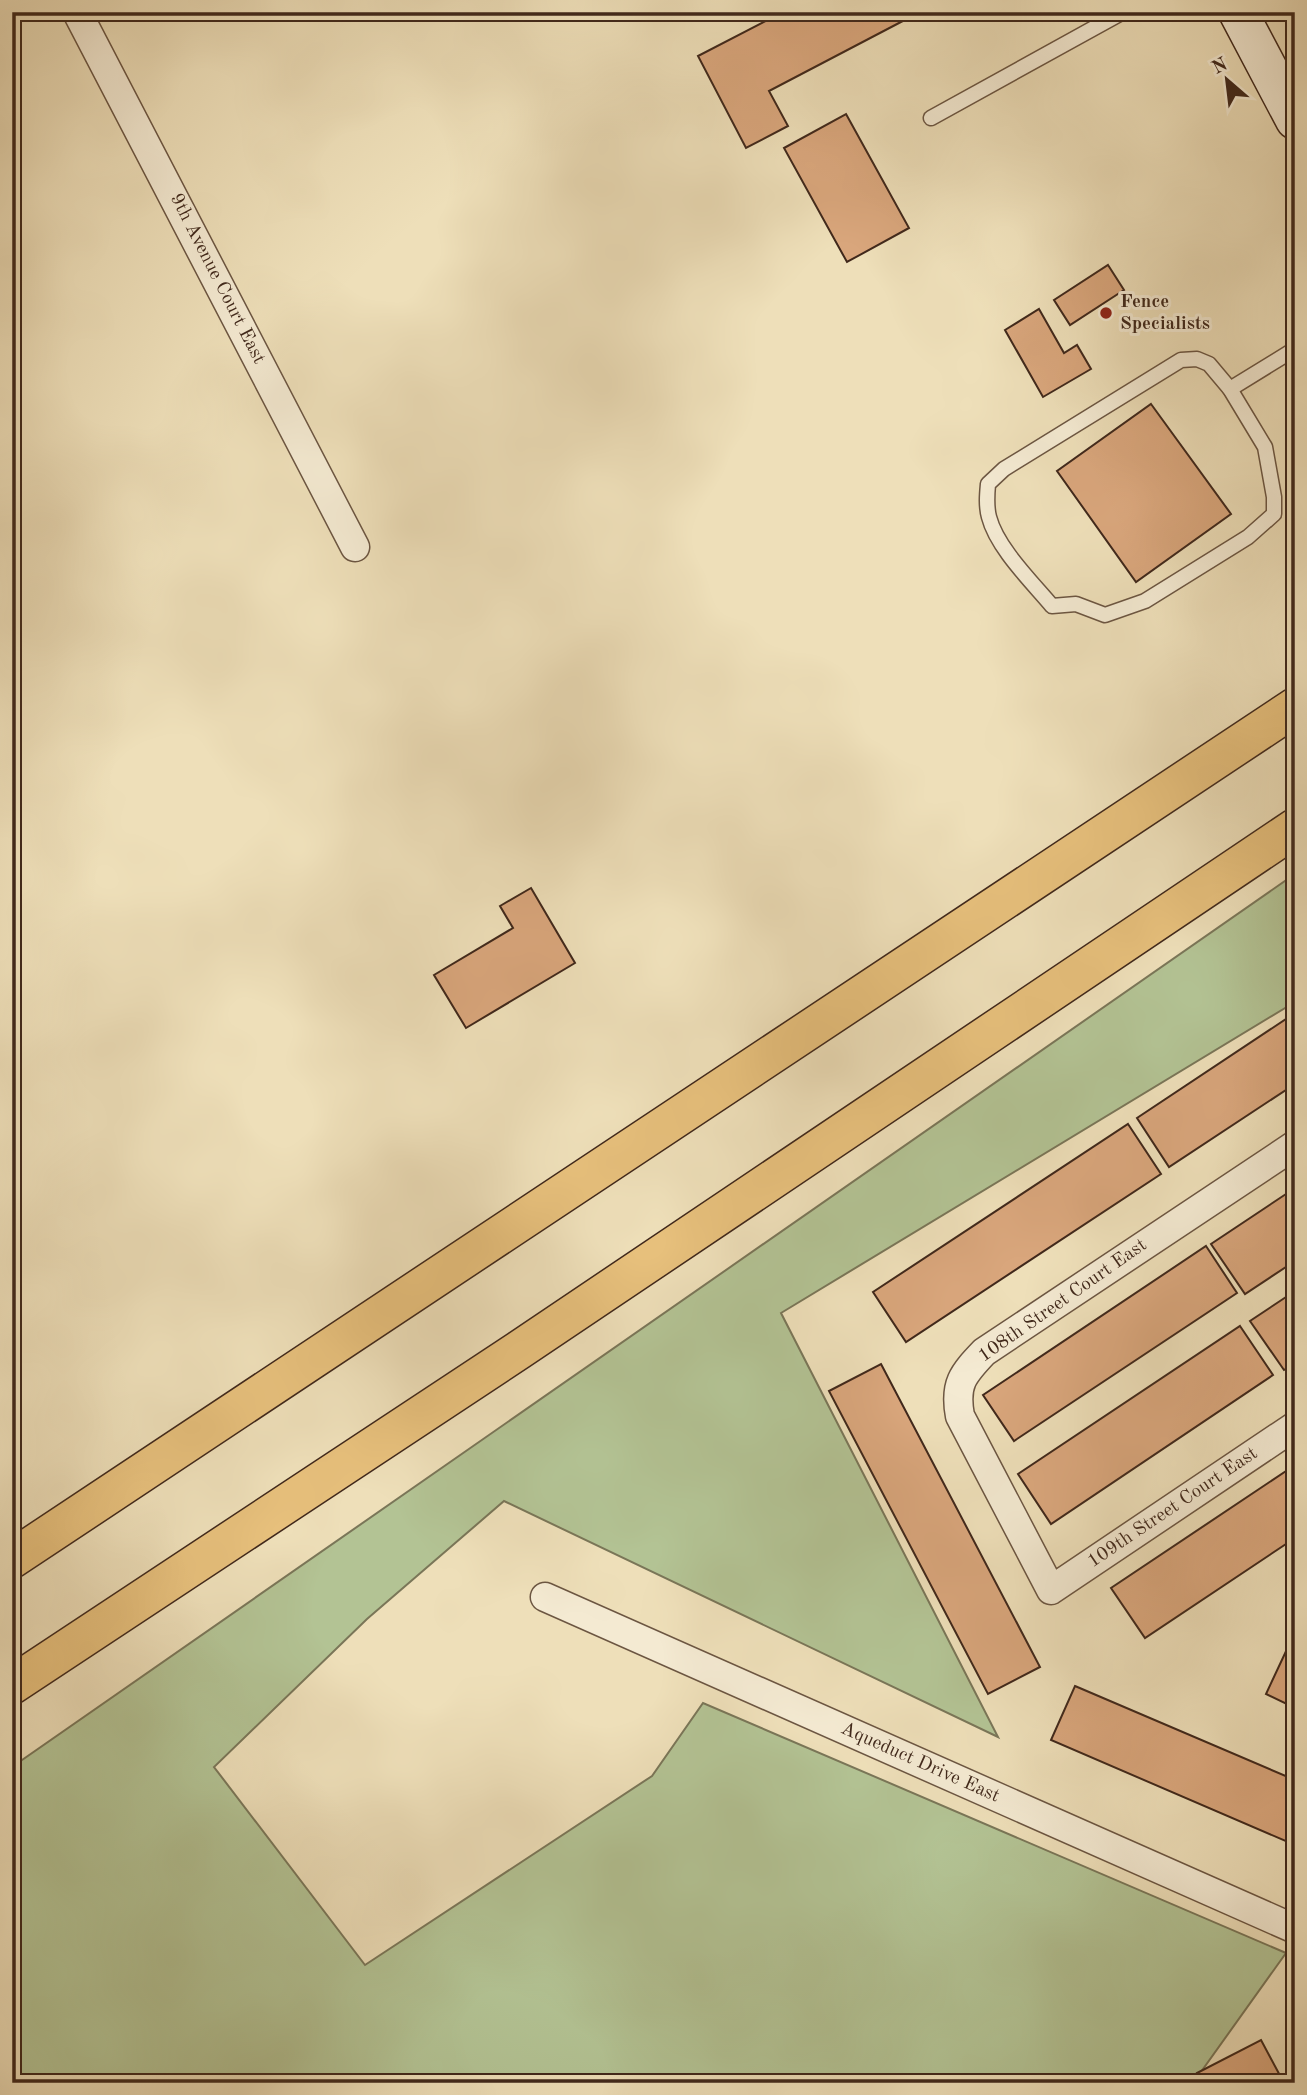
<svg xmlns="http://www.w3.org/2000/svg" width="1307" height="2095" font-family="'Old Standard TT',serif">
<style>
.green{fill:#b3c394;stroke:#7a7658;stroke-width:2}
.building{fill:#d9a67c;stroke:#40281b;stroke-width:2}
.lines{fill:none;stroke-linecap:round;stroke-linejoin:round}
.lane-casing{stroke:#6c5642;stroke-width:17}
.street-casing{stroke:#6c5642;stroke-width:31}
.secondary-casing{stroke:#40281b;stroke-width:41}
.highway-casing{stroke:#40281b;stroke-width:41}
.lane{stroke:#f4ead2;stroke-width:14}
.street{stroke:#f4ead2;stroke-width:28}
.secondary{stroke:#f4ead2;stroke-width:38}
.highway{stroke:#e7c07c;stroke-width:38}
.poi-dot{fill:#8f2418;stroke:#f4ead2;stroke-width:2.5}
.labels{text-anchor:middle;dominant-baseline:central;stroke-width:6;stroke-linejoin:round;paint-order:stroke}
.street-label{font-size:19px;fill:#40281b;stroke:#f4ead2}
.poi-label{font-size:19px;font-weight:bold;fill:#40281b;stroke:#f4ead2;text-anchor:start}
</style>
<rect width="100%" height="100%" fill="#eedfb9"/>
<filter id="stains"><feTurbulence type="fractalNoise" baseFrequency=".00286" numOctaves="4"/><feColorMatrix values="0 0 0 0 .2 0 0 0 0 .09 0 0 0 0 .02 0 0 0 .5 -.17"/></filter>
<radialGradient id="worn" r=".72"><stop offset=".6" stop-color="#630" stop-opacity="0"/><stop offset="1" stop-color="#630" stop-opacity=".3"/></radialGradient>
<polygon class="green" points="1295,874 1295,1002 781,1313 998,1737 504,1501 367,1619 214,1767 365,1965 652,1776 703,1703 1286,1953 1193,2083 12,2083 12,1767"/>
<g class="building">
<polygon points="783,12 920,12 769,91 788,126 746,148 698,56"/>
<polygon points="846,114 909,228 847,262 784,148"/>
<polygon points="1108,265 1124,290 1070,325 1054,300"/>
<polygon points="1039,309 1064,353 1077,345 1091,369 1043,397 1005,330"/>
<polygon points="1151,404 1231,514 1136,582 1057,471"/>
<polygon points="531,888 575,963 466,1028 434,975 513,928 500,906"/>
<polygon points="1295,1013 1295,1084 1169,1167 1137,1118"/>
<polygon points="1128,1124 1161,1174 906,1342 873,1292"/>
<polygon points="1295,1188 1295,1261 1245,1294 1211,1244"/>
<polygon points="1206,1246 1237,1293 1014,1441 983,1395"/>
<polygon points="1295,1291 1295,1363 1284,1370 1250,1321"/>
<polygon points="1240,1326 1273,1375 1051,1524 1018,1474"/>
<polygon points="881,1364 1040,1667 988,1694 829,1391"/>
<polygon points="1295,1465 1295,1538 1145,1638 1111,1588"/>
<polygon points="1295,1632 1295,1708 1266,1694"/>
<polygon points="1075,1686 1295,1780 1295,1845 1051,1740"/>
<polygon points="1261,2040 1284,2083 1202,2083 1197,2073"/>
</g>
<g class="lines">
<defs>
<g id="lane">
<polyline points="931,118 1123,12"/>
<path d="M1197,359L1209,364L1230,389L1265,447L1274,497V514L1248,537L1145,601L1105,615L1076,604L1052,606C1032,582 997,548 989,517C986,506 987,495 988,484L1004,469L1181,360Z"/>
<polyline points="1230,389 1295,349"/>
</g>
<g id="street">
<polyline points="77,12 355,547"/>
<path d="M1295,1145L984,1352C963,1374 954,1384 960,1416L1051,1590L1295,1426"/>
<polyline points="545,1597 1295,1929"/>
</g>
<polyline id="secondary" points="1238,12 1295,120"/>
<g id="highway">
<polyline points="12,1559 1295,707"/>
<polyline points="12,1685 519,1350 1295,828"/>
</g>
</defs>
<use href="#lane" class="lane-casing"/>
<use href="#street" class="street-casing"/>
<use href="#secondary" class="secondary-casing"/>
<use href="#highway" class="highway-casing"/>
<use href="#lane" class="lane"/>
<use href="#street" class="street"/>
<use href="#secondary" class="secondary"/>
<use href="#highway" class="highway"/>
</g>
<circle class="poi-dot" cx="1106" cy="313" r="7"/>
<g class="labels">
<g class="street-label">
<text transform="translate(217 279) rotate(63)">9th Avenue Court East</text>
<text transform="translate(1063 1301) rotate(-35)">108th Street Court East</text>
<text transform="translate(1173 1508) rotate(-34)">109th Street Court East</text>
<text transform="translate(920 1763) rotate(24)">Aqueduct Drive East</text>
</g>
<g class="poi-label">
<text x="1120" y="302">Fence<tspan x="1120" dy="22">Specialists</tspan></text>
</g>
</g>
<rect width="1307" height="2095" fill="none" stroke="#eedfb9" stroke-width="42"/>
<rect x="14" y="14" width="1279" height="2067" fill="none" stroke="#40281b" stroke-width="3.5"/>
<rect x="21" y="21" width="1265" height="2053" fill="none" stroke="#40281b" stroke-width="2"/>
<g transform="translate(1227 80) rotate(332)" stroke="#f4ead2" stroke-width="5" paint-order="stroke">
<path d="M0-5L12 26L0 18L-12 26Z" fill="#40281b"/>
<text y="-10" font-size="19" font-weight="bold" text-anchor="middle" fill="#40281b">N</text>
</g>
<rect width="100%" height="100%" filter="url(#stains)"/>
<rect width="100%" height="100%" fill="url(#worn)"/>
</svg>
